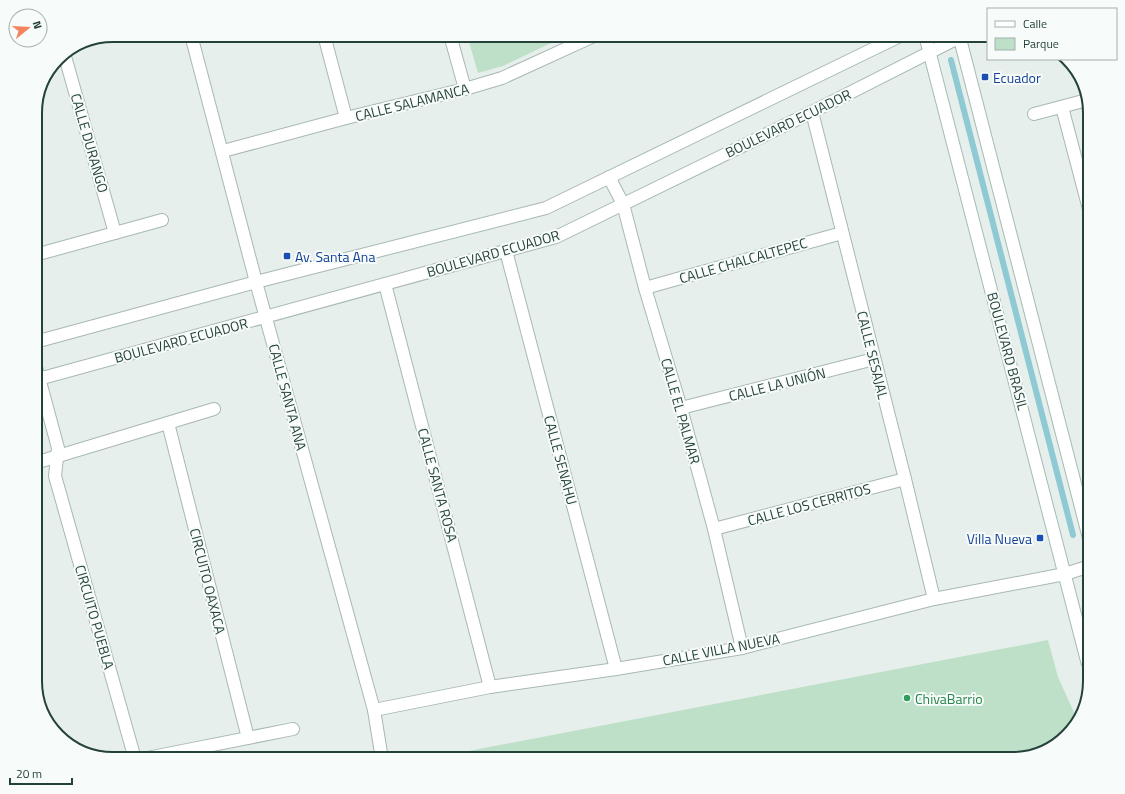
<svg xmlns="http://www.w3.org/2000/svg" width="1125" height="794" font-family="'Titillium Web',sans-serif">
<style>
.green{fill:#bfe0c8}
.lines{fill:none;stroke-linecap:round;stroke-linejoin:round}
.stream{stroke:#8ec9d4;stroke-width:6}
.minor-casing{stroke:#a8b8b2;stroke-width:14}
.tertiary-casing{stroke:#a8b8b2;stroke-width:14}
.secondary-casing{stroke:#a4bbb3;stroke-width:14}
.minor{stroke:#fff;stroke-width:12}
.tertiary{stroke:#fff;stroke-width:12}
.secondary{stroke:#fff;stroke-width:12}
.transit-dot{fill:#1a4fb4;stroke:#f7fbf9;stroke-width:1.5}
.leisure-dot{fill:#2e9e5b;stroke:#f7fbf9;stroke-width:1.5}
.labels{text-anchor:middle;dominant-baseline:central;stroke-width:4;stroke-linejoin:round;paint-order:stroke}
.transit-label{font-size:14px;fill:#164399;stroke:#f7fbf9;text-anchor:start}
.street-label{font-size:14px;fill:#24423a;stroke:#f7fbf9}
.leisure-label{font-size:14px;fill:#27864d;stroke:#f7fbf9;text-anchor:start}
.rim{fill:none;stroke:#24423a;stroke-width:2}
</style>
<rect width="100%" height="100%" fill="#e6efeb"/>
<g class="green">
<polygon points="467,35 568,35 503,66 478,73"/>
<polygon points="1048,640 1058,677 1077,719 1074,728 1047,751 1012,759 427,759"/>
</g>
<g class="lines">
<polyline class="stream" points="951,60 1073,535"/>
<defs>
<g id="minor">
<polyline points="191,35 256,282 374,710 382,759"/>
<polyline points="324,35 346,118"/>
<polyline points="450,35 465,89"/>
<polyline points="64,53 115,233"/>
<polyline points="1062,107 1090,213"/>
<polyline points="812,112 905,479 934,599"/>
<polyline points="1034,114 1087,100"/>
<polyline points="223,151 346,118 465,89 502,78 596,35"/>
<polyline points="609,177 623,204 645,288 681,408 714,529 742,648"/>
<polyline points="506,251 616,669"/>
<polyline points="35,255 162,220"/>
<polyline points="385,284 490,687"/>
<polyline points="645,288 842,233"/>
<polyline points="35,363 58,448 55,476 135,759"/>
<polyline points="681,408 874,359"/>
<polyline points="168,423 248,738"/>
<polyline points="35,463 214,409"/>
<polyline points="714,529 905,479"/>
<polyline points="374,710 490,687 616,669 742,648 934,599 1065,574 1090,566"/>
<polyline points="142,759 293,729"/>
</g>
<g id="tertiary">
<polyline points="35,342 256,282 546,208 902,35"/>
<polyline points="35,380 556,237 812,112 960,37 967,35"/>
</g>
<g id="secondary">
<polyline points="925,35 1087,661 1090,668"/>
<polyline points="959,35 1090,542"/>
</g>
</defs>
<use href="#minor" class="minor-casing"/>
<use href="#tertiary" class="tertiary-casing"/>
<use href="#secondary" class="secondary-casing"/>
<use href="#minor" class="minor"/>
<use href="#tertiary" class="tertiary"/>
<use href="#secondary" class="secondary"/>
</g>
<g class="transit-dot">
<rect x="981" y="73" width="8" height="8" rx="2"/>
<rect x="283" y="252" width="8" height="8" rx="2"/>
<rect x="1036" y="534" width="8" height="8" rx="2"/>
</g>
<circle class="leisure-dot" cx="907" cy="698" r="4"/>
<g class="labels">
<g class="transit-label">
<text x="993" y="77">Ecuador</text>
<text x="295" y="256">Av. Santa Ana</text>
<text x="1032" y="538" text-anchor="end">Villa Nueva</text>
</g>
<g class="street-label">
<text transform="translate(412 102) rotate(-14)">CALLE SALAMANCA</text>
<text transform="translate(788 123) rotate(-26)">BOULEVARD ECUADOR</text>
<text transform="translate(90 143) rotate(74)">CALLE DURANGO</text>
<text transform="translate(493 253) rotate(-16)">BOULEVARD ECUADOR</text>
<text transform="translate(743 260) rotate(-16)">CALLE CHALCALTEPEC</text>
<text transform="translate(181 340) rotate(-15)">BOULEVARD ECUADOR</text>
<text transform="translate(1008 351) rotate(75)">BOULEVARD BRASIL</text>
<text transform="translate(873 355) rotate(76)">CALLE SESAJAL</text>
<text transform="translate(777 384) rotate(-14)">CALLE LA UNIÓN</text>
<text transform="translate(288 397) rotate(75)">CALLE SANTA ANA</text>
<text transform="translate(681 411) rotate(74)">CALLE EL PALMAR</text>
<text transform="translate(561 460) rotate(75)">CALLE SENAHU</text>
<text transform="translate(438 485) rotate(75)">CALLE SANTA ROSA</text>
<text transform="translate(809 504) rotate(-15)">CALLE LOS CERRITOS</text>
<text transform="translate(208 581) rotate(76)">CIRCUITO OAXACA</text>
<text transform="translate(95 617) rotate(74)">CIRCUITO PUEBLA</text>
<text transform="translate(721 649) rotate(-11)">CALLE VILLA NUEVA</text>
</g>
<g class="leisure-label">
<text x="915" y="698">ChivaBarrio</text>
</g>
</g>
<path d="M0 0H1125V794H0ZM113 42H1012A71 71 0 0 1 1083 113V681A71 71 0 0 1 1012 752H113A71 71 0 0 1 42 681V113A71 71 0 0 1 113 42Z" fill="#f7fbf9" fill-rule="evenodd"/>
<path class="rim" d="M113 42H1012A71 71 0 0 1 1083 113V681A71 71 0 0 1 1012 752H113A71 71 0 0 1 42 681V113A71 71 0 0 1 113 42Z"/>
<rect x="987" y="8" width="130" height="52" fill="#f7fbf9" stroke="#a3b1ad"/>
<rect x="995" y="21" width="20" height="6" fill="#ffffff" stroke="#a3b1ad"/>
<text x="1023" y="28" font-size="12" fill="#24423a">Calle</text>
<rect x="995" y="38" width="20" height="12" fill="#bfe0c8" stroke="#a3b1ad"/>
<text x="1023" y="48" font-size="12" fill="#24423a">Parque</text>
<g transform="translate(28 28) rotate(72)"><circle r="19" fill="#f7fbf9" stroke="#a3b1ad"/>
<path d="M0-3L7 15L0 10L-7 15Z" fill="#f4845f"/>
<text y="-6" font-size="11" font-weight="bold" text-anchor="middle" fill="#24423a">N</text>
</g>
<path d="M10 778v6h62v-6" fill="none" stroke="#24423a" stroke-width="2"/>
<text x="16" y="778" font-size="12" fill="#24423a" stroke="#f7fbf9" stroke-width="3" paint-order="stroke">20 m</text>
</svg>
